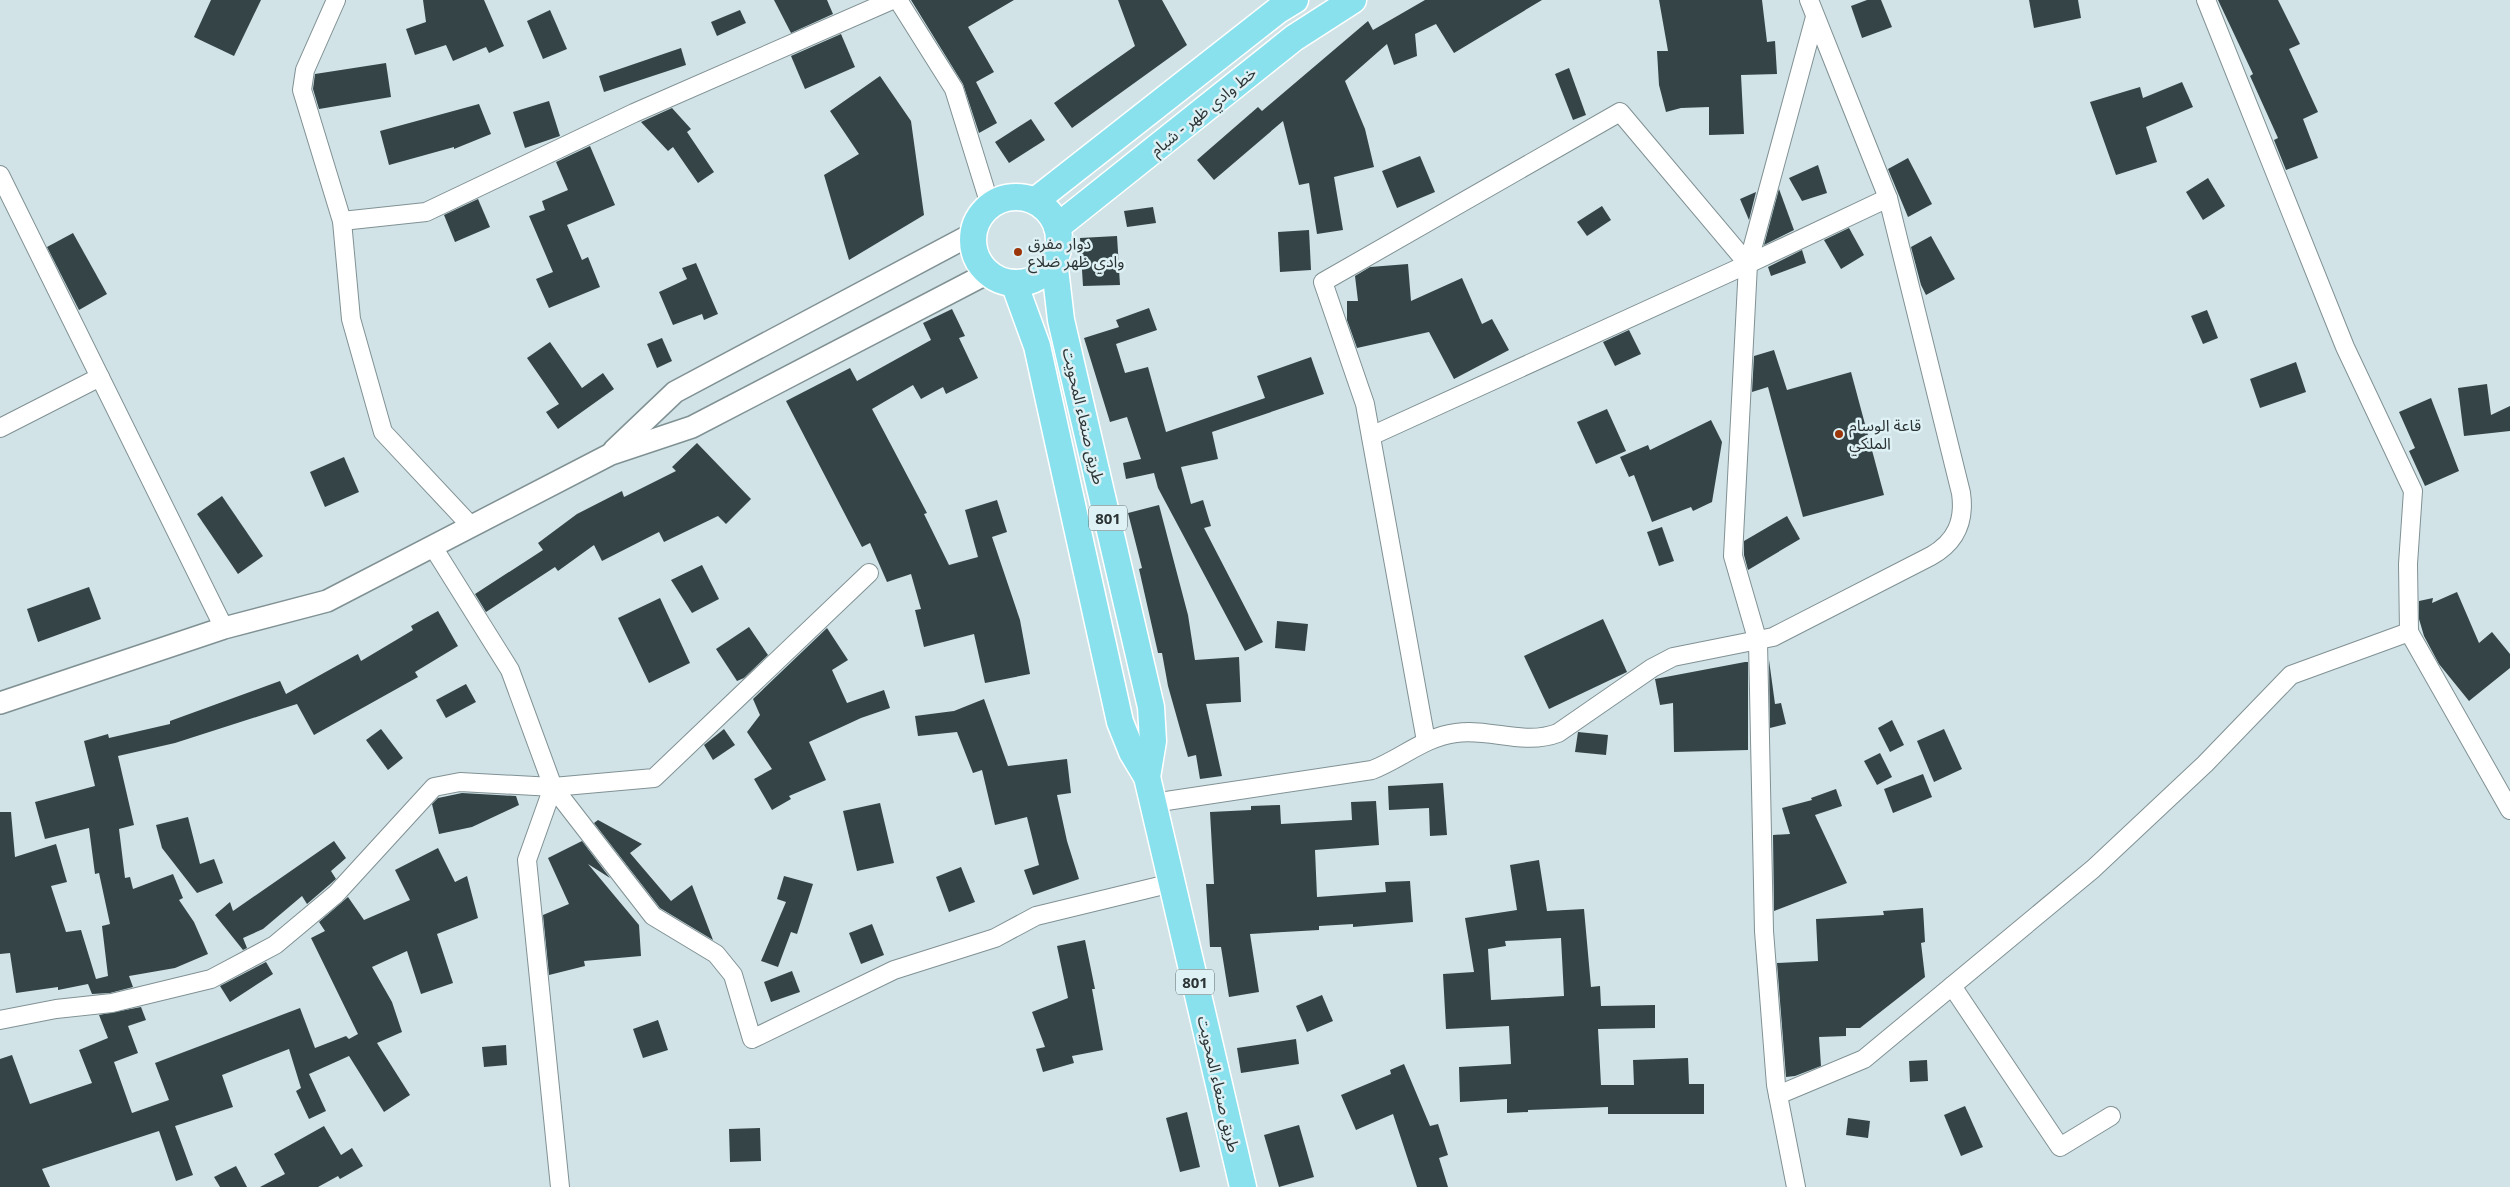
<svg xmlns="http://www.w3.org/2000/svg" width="2510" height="1187" font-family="'Noto Sans','Noto Sans Arabic',sans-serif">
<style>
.building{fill:#354447;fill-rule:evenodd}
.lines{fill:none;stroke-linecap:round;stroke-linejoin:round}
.minor-casing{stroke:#809194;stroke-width:20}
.tertiary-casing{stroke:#809194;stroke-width:24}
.primary-casing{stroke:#fff;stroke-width:29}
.minor{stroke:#fff;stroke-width:18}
.tertiary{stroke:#fff;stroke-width:21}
.primary{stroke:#8ae1ee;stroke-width:26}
.poi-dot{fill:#9b350a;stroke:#def1f4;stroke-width:2}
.labels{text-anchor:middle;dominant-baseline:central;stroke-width:5;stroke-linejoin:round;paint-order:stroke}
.shield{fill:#def1f4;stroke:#616c6e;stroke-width:1}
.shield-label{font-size:15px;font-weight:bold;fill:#2c3335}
.street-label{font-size:16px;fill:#2c3335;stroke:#def1f4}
.poi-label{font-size:16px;fill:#2c3335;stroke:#def1f4;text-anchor:start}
</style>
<rect width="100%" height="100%" fill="#d1e3e7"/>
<g class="building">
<polygon points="211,0 261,0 234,56 194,37"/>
<polygon points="423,0 484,0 504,46 489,53 486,47 453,61 446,45 415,55 406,29 426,22"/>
<polygon points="774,0 827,0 833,14 791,33"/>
<polygon points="911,0 1014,0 968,27 994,72 976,82 997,123 979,133 963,84"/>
<polygon points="1118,0 1162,0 1187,45 1072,128 1054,103 1135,46"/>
<polygon points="1425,0 1542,0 1454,53 1436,24 1415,34 1417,56 1394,65 1387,44 1345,81 1365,129 1374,167 1334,177 1343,230 1317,234 1309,183 1299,185 1283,121 1214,180 1197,160 1258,107 1262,111 1368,21 1373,30"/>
<polygon points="1659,0 1762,0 1767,42 1775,41 1777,74 1741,75 1744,134 1709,135 1709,107 1681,108 1666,112 1659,85 1657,51 1668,51"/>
<polygon points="1867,0 1881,0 1892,27 1862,38 1851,6"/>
<polygon points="2029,0 2078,0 2081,18 2034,28"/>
<polygon points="2218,0 2278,0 2300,44 2289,49 2318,112 2303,119 2318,158 2286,170 2274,140 2278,138 2250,76 2253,74"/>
<polygon points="550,10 567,49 543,59 527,21"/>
<polygon points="740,10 746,23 717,36 711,22"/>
<polygon points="841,34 855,67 805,89 791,56"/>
<polygon points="681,48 686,65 604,92 599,76"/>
<polygon points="386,63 391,97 319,109 313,89 315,74"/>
<polygon points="1569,68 1586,115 1573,120 1555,74"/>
<polygon points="880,76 911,121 924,215 849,260 824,175 859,154 830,111"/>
<polygon points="2182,82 2193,107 2146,127 2157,162 2116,175 2090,102 2140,87 2143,98"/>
<polygon points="549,101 560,136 525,148 513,112"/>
<polygon points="479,104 491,134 454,149 454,147 389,165 380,131"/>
<polygon points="672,108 691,129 687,132 714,172 698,183 673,147 668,151 641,122"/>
<polygon points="1031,119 1045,140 1009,163 995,142"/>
<polygon points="590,146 615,205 567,225 582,260 588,257 600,287 549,308 536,279 553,272 529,216 545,210 542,201 568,190 556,162"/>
<polygon points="1420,156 1435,192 1397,208 1382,171"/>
<polygon points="1908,158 1932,204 1908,217 1888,169"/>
<polygon points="1818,165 1827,193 1802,201 1789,178"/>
<polygon points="2208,178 2225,206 2203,220 2186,192"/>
<polygon points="1779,189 1794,230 1764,245"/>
<polygon points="1756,192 1749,220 1740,199"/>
<polygon points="478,199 490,227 455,242 444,215"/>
<polygon points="1602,206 1611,220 1587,236 1577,222"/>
<polygon points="1153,207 1156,223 1127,227 1124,211"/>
<polygon points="1849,228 1864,255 1841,269 1824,240"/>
<polygon points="1309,230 1311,270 1280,272 1278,232"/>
<polygon points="73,233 107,294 79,310 47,247"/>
<polygon points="1117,236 1120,285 1083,286 1080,238"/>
<polygon points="1931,236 1955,279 1926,295 1921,285 1911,247"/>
<polygon points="1802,250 1806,263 1771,276 1768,267"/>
<polygon points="696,263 718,314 704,320 702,314 673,325 659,292 687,279 682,268"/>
<polygon points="1408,264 1411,301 1462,278 1482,324 1492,319 1509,350 1454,379 1429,332 1357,348 1347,320 1347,301 1358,301 1355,276 1370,267"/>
<polygon points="1149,308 1157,330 1116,344 1125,373 1148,367 1166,432 1265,398 1257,376 1311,357 1324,394 1212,432 1218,459 1181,467 1191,504 1203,500 1211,526 1204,528 1263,642 1245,651 1158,488 1154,473 1126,479 1123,463 1141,459 1127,417 1110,422 1084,338 1119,327 1116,320"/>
<polygon points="952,309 965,336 959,338 978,378 946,394 943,387 921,399 913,385 872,409 927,513 924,514 949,565 978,557 965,510 997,500 1007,532 992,537 1020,620 1030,674 985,683 974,634 924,647 915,610 921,609 911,574 887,582 870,543 862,547 786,401 850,368 857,381 931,340 923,323"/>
<polygon points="2207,310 2218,338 2203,344 2191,316"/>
<polygon points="1629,330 1641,354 1615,366 1603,342"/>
<polygon points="662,338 672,361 657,368 647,344"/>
<polygon points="550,342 582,388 603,373 614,389 558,429 546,412 559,404 527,358"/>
<polygon points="1774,350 1787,390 1851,372 1884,495 1803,517 1768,387 1752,392 1754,356"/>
<polygon points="2296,362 2306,392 2260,408 2250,379"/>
<polygon points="2487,384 2491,415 2510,406 2510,431 2464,436 2458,388"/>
<polygon points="2431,398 2459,471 2425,486 2409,451 2415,448 2399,412"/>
<polygon points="1607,409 1626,451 1596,464 1577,422"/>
<polygon points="1711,420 1722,442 1712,502 1693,511 1691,507 1652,522 1634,475 1629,477 1620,457 1648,445 1650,450"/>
<polygon points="697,443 751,499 726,524 718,516 664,542 659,532 602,561 594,545 558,571 555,567 486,612 475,594 543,550 538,543 577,514 622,491 624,497 676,471 672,467"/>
<polygon points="344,457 359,492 325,507 310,472"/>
<polygon points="222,496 263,556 238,574 197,514"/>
<polygon points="1159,505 1188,615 1195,660 1239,657 1241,702 1206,704 1222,776 1200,779 1196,755 1188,757 1168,686 1162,653 1158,653 1139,569 1142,568 1128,513"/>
<polygon points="1787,516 1800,539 1748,570 1744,555 1744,541"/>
<polygon points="1662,527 1674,561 1659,566 1647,532"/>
<polygon points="702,565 719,599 692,613 671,580"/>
<polygon points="89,587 101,619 38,642 27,609"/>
<polygon points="2457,592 2479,643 2492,632 2510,654 2510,668 2469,701 2439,664 2424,636 2419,619 2419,601 2433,598 2432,603"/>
<polygon points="660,598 690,663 649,683 618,618"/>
<polygon points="438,611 458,646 415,672 418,677 314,735 297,704 175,743 118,756 134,825 119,829 125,878 130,877 133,889 173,874 183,898 179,900 194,922 208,954 175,968 129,976 133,987 110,993 92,994 88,984 58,990 58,987 16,993 10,953 0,954 0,812 11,812 15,857 56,844 67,882 51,886 66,932 81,930 96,979 108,976 102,926 110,924 99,873 95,874 89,828 45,839 35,802 95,786 84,741 108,734 109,738 170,724 170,721 280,681 286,694 358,654 361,661 413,630 411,626"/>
<polygon points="1603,619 1627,672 1549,709 1524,656"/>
<polygon points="1277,621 1308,624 1305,651 1275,648"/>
<polygon points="749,627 768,655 744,678 737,681 716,649"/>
<polygon points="827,628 848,660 832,670 847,703 884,690 890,708 861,718 809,742 826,780 789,796 791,799 772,810 754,779 772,769 747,732 760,715 753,699"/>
<polygon points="1769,660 1775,704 1781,703 1786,724 1770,728"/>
<polygon points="1745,662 1748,662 1748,750 1674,752 1673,703 1660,705 1655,679"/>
<polygon points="466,684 476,702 446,718 436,700"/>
<polygon points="984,699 1008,766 1067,759 1071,793 1057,795 1067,841 1079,879 1033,895 1024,870 1039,865 1027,817 995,825 982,770 973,773 957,732 918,736 915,716 954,711"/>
<polygon points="1892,720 1904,745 1890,752 1878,728"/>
<polygon points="381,729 403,758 388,770 366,740"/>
<polygon points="724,729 735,745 713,760 704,745"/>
<polygon points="1944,729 1962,769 1934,782 1917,741"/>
<polygon points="1578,732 1608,735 1606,755 1575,752"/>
<polygon points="1880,753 1892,777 1877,785 1864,761"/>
<polygon points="1923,774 1932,797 1893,813 1884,789"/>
<polygon points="1443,783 1447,835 1430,836 1429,808 1389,810 1388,786"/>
<polygon points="1836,789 1842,806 1815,815 1847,883 1774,911 1773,835 1790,834 1782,808 1812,800 1811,798"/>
<polygon points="462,793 516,796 519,805 472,827 439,834 432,804 438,798"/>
<polygon points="1376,801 1379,845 1315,850 1317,897 1386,892 1385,882 1410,881 1413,922 1353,927 1353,924 1319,926 1319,930 1250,934 1259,992 1229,997 1221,947 1210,947 1206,884 1214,884 1210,812 1251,810 1251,806 1280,805 1281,824 1352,820 1351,802"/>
<polygon points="880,803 894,863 857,871 843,811"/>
<polygon points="188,817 200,864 214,859 223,883 197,893 162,848 156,825"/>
<polygon points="598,820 642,844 630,853 671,901 692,885 713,940 660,908 594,823"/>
<polygon points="334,841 346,858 331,871 336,879 307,904 302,896 263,929 243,938 247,948 243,950 215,915 230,902 233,911"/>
<polygon points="582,841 610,878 588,864 639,925 641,956 584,961 585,966 549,975 543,915 569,904 548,858"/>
<polygon points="438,848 455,882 467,876 478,918 437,934 453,983 421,994 407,951 372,967 392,1002 402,1032 377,1043 410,1095 384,1112 349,1056 309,1074 326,1111 309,1119 296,1091 301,1088 289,1049 222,1075 233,1107 175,1126 193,1175 176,1181 159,1131 42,1169 50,1187 0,1187 0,1059 12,1055 30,1104 92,1083 79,1050 108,1038 99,1015 141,1007 146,1020 128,1026 138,1053 114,1062 132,1113 169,1100 155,1063 300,1008 315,1048 346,1036 349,1039 358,1034 311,938 325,931 319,922 348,897 364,920 410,900 395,870"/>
<path d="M1539,860L1547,911L1584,909L1591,987L1600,986L1601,1006L1655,1005V1028L1598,1029L1601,1085H1634L1633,1060L1688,1058L1689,1084H1704V1114H1608V1107L1528,1110V1112L1507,1113V1099L1460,1102L1459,1067L1511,1064L1509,1026L1446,1029L1443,974L1474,972L1465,918L1517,910L1510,865ZM1561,938L1564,996L1491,1000L1488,949L1506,946L1505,941Z"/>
<polygon points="961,867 975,902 949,912 936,877"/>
<polygon points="784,876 813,884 797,934 791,932 778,967 761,961 786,902 777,899"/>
<polygon points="1923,908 1925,942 1921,943 1925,977 1860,1028 1846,1028 1846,1036 1819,1037 1821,1066 1795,1076 1786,1077 1777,963 1818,961 1816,919 1884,915 1883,911"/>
<polygon points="872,924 884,955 861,964 849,933"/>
<polygon points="1085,940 1095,989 1092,989 1103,1050 1072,1056 1074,1063 1043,1072 1036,1049 1045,1047 1032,1012 1068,998 1057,946"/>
<polygon points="266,962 273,974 230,1002 220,986"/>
<polygon points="792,971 800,992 771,1002 764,982"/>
<polygon points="1322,995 1333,1021 1307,1032 1296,1006"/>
<polygon points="658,1020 668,1050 643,1058 633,1029"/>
<polygon points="1296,1039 1299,1064 1241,1073 1237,1048"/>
<polygon points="506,1045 507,1065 484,1067 482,1047"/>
<polygon points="1927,1060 1928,1081 1910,1082 1909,1061"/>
<polygon points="1404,1064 1430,1126 1438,1124 1448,1155 1439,1158 1448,1187 1417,1187 1393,1114 1356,1130 1341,1095 1391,1074 1390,1070"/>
<polygon points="1965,1106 1983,1147 1961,1156 1944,1115"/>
<polygon points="1187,1112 1200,1167 1180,1172 1166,1118"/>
<polygon points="1848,1118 1870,1121 1868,1138 1846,1135"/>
<polygon points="1299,1125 1314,1177 1279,1187 1264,1135"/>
<polygon points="324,1126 341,1155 352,1148 363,1166 340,1179 338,1176 318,1187 260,1187 285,1174 274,1154"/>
<polygon points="760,1128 761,1161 730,1162 729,1129"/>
<polygon points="236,1166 247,1187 220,1187 214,1177"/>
</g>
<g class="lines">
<defs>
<g id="minor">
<polyline points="336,0 305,70 302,90 342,221 351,319 383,432 472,527"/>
<polyline points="898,0 954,89 990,205"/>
<polyline points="2206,0 2345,347 2413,491 2408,564 2409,632 2510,810"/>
<polyline points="0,175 224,628"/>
<polyline points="342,221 426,212 634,113 892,0"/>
<polyline points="1748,264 1815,17"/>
<polyline points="0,428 100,377"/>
<polyline points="1371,436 1748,264"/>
<polyline points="433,547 510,670 553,787 653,916 716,954 733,975 752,1039 894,970 995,938 1036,916 1172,883"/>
<polyline points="1426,741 1365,404 1323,282 1620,112 1748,264"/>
<polyline points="553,787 527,860 560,1187"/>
<path d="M1153,803L1372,770C1401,759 1424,737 1456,733C1491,728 1524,746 1558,733L1652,668L1673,657L1773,637L1931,556C1956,542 1965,521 1961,493L1888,198L1809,0"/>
<polyline points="1952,986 2060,1147 2111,1116"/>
<polyline points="0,1020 56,1009 112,1003 211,979 275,945 336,894 434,787 460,782 553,787 654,778 869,573"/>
<polyline points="1778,1095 1864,1059 2093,869 2205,764 2291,675 2409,632"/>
<polyline points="1796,1187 1776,1085 1764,931 1758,642 1733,556 1748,264 1888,198"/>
</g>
<g id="tertiary">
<polyline points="614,450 675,392 974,233"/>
<polyline points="0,703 224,628 327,601 611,454 692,427 988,273"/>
</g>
<g id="primary">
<circle cx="1016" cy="240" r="43"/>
<polyline points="1035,201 1277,11 1295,0"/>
<polyline points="1057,227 1294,38 1353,0"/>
<polyline points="1054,260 1061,320 1151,707 1153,741 1147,777"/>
<polyline points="1014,283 1037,346 1120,722 1132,752 1147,777 1243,1187"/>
</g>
</defs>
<use href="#minor" class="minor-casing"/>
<use href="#tertiary" class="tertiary-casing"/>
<use href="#primary" class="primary-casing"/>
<use href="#minor" class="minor"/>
<use href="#tertiary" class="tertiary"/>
<use href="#primary" class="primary"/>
</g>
<g class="poi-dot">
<circle cx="1018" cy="252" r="5"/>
<circle cx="1839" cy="434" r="5"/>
</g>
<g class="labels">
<g class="shield">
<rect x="1089" y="505.5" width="38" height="25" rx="4"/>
<rect x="1176" y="969.5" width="38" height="25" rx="4"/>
</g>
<g class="shield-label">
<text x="1108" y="518">801</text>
<text x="1195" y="982">801</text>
</g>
<g class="street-label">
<text transform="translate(1203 111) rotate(-39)">خط وادي ظهر - شبام</text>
<text transform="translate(1084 416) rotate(77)">طريق صنعاء المحويت</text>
<text transform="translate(1219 1084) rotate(77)">طريق صنعاء المحويت</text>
</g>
<g class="poi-label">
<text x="1028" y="243">دوار مفرق<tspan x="1028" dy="18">وادي ظهر ضلاع</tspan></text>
<text x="1849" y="425">قاعة الوسام<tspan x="1849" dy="18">الملكي</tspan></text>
</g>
</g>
</svg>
